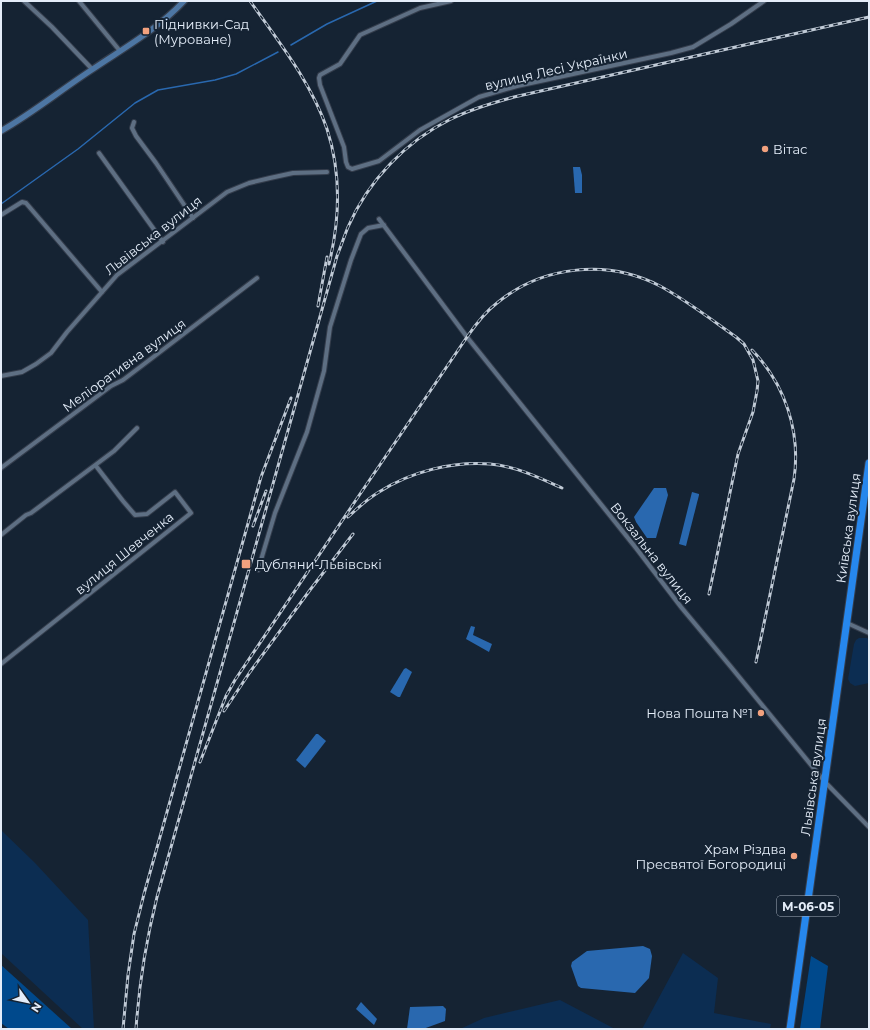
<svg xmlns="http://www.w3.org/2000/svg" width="870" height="1030" font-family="Montserrat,sans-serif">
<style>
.green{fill:#0c2d52}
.forest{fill:#00498c}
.water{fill:#2968af}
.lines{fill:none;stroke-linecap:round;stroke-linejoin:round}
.stream{stroke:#2968af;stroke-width:1.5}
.street-casing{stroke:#343d4c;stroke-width:6}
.secondary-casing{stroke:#343d4c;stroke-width:8}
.highway-casing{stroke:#343d4c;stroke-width:9}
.street{stroke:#5e6f83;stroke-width:4}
.secondary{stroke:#4d76a3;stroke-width:5.5}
.highway{stroke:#2687ed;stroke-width:7}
.rail-casing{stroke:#c0cad6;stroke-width:3}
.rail{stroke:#152333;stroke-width:1.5;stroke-dasharray:4.5;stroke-linecap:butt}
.poi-dot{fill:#f2a17e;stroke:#152333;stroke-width:1.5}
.labels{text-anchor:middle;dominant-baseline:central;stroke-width:4;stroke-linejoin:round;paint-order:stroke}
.shield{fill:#152333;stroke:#a6b0be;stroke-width:1}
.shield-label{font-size:12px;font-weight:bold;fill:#e4edf9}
.poi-label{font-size:13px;fill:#e4edf9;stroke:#152333;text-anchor:start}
.street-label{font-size:13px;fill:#e4edf9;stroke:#152333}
</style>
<rect width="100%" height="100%" fill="#152333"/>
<g class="green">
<polygon points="859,638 867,638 869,640 869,683 855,686 850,683 848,679 854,644 856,640"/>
<polygon points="1,830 35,863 88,920 94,1029 83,1029 1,953"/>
<polygon points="683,953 718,978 714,1013 771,1024 770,1029 642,1029"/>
<polygon points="560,1000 615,1029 460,1029 484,1018"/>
</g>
<g class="forest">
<polygon points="811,956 828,966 820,1029 800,1029"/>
<polygon points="1,965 72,1029 9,1029 1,1023"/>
</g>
<g class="water">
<polygon points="573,167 580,167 582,175 582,193 575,193"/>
<polygon points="654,488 666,488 668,495 656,538 647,538 636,522 634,517"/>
<polygon points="692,492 699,494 699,495 686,546 679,544"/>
<polygon points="471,626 475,627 473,635 492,644 489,652 466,639"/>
<polygon points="406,668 412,672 400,697 398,697 390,692 404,669"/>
<polygon points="316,734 318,734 326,741 305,768 296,760"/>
<polygon points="643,946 650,949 652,956 649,978 635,993 581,988 578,986 571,966 572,962 587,951"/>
<polygon points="361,1002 377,1019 374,1025 356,1009"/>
<polygon points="443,1006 446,1009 445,1021 423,1029 407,1029 410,1007"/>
</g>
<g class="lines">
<g class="stream">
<polyline points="291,45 327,24 377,1"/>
<polyline points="1,204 78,149 135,103 158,90 215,80 236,74 278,52"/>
</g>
<defs>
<g id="street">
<polyline points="24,1 52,27 92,69"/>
<polyline points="79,1 120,51"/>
<polyline points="451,1 420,8 360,35 340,64 320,75 319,78 320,85 344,147 346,162 348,167 352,169 379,161 420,130 479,97 517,86 671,53 693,47 731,24 764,1"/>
<polyline points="134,122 132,128 136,136 156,163 193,218"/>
<polyline points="99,153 163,242"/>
<polyline points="1,215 22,202 26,203 102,292"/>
<polyline points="379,219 467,337 636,548 681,607 731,667 825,782 869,827"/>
<polyline points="1,376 22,372 36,364 51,353 67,332 117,275 227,192 249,183 270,178 293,173 327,172"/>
<polyline points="1,468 111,386 123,380 152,358 257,278"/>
<polyline points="1,535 26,515 31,513 114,451 137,428"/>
<polyline points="258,570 275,513 307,432 324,371 330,327 351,260 361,234 368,228 384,225"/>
<polyline points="847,623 869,633"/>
<polyline points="1,664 191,513 175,492 147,514 135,515 123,501 96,466"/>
</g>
<path id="secondary" d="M1,131C33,113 62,89 93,69C124,48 158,29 184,1"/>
<polyline id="highway" points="790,1029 869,463"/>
</defs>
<use href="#street" class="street-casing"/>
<use href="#secondary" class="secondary-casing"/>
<use href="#highway" class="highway-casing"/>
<use href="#street" class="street"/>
<use href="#secondary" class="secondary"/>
<use href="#highway" class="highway"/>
<defs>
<g id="rail">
<path d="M250,1C278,41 311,82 327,129C341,172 340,219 329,264"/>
<polyline points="318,306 327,257"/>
<path d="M752,350C785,384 801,432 794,479L756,662"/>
<path d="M348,517C358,508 367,499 379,492C410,472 452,461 490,464C515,466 538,477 562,488"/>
<polyline points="253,526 266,491"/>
<polyline points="224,711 250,672 310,590 353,534"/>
<path d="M200,762L226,696L235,680L358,497L467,337C476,324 485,312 497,303C543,265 608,259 660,286C686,300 712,320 736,337L744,344L753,360L758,381L757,391L753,412L738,454L709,594"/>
<polyline points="123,1029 128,975 134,934 144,894 261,477 291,398"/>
<path d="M136,1029C139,984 146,941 157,897L337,256C341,246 344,237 348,227C368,181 406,141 451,119C471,109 492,103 514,97L869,17"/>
</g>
</defs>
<use href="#rail" class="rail-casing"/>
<use href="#rail" class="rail"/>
</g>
<g class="poi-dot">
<rect x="142" y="27" width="8" height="8" rx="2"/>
<circle cx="765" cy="149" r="4"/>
<rect x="241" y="559" width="10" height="10" rx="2"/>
<circle cx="761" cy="713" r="4"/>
<circle cx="794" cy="856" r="4"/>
</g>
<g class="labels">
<rect class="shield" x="777" y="896" width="62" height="20" rx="3"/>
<g class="shield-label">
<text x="808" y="906">М-06-05</text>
</g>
<g class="poi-label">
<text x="154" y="24">Піднивки-Сад<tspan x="154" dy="15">(Муроване)</tspan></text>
<text x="773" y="149">Вітас</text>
<text x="255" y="564">Дубляни-Львівські</text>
<text x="753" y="713" text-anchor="end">Нова Пошта №1</text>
<text x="786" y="849" text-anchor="end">Храм Різдва<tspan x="786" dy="15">Пресвятої Богородиці</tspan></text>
</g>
<g class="street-label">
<text transform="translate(556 69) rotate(-13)">вулиця Лесі Українки</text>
<text transform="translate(153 235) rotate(-38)">Львівська вулиця</text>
<text transform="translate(124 365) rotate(-36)">Меліоративна вулиця</text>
<text transform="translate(848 528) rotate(-82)">Київська вулиця</text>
<text transform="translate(124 553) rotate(-39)">вулиця Шевченка</text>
<text transform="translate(652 553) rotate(52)">Вокзальна вулиця</text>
<text transform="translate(813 777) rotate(-82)">Львівська вулиця</text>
</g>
</g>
<rect width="870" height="1030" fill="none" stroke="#e4edf9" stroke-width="4"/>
<g transform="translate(28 1002) rotate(123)" stroke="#152333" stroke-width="3" paint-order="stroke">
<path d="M0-3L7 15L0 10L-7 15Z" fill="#e4edf9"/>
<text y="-6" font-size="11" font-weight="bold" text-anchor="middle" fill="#e4edf9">N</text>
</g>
</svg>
